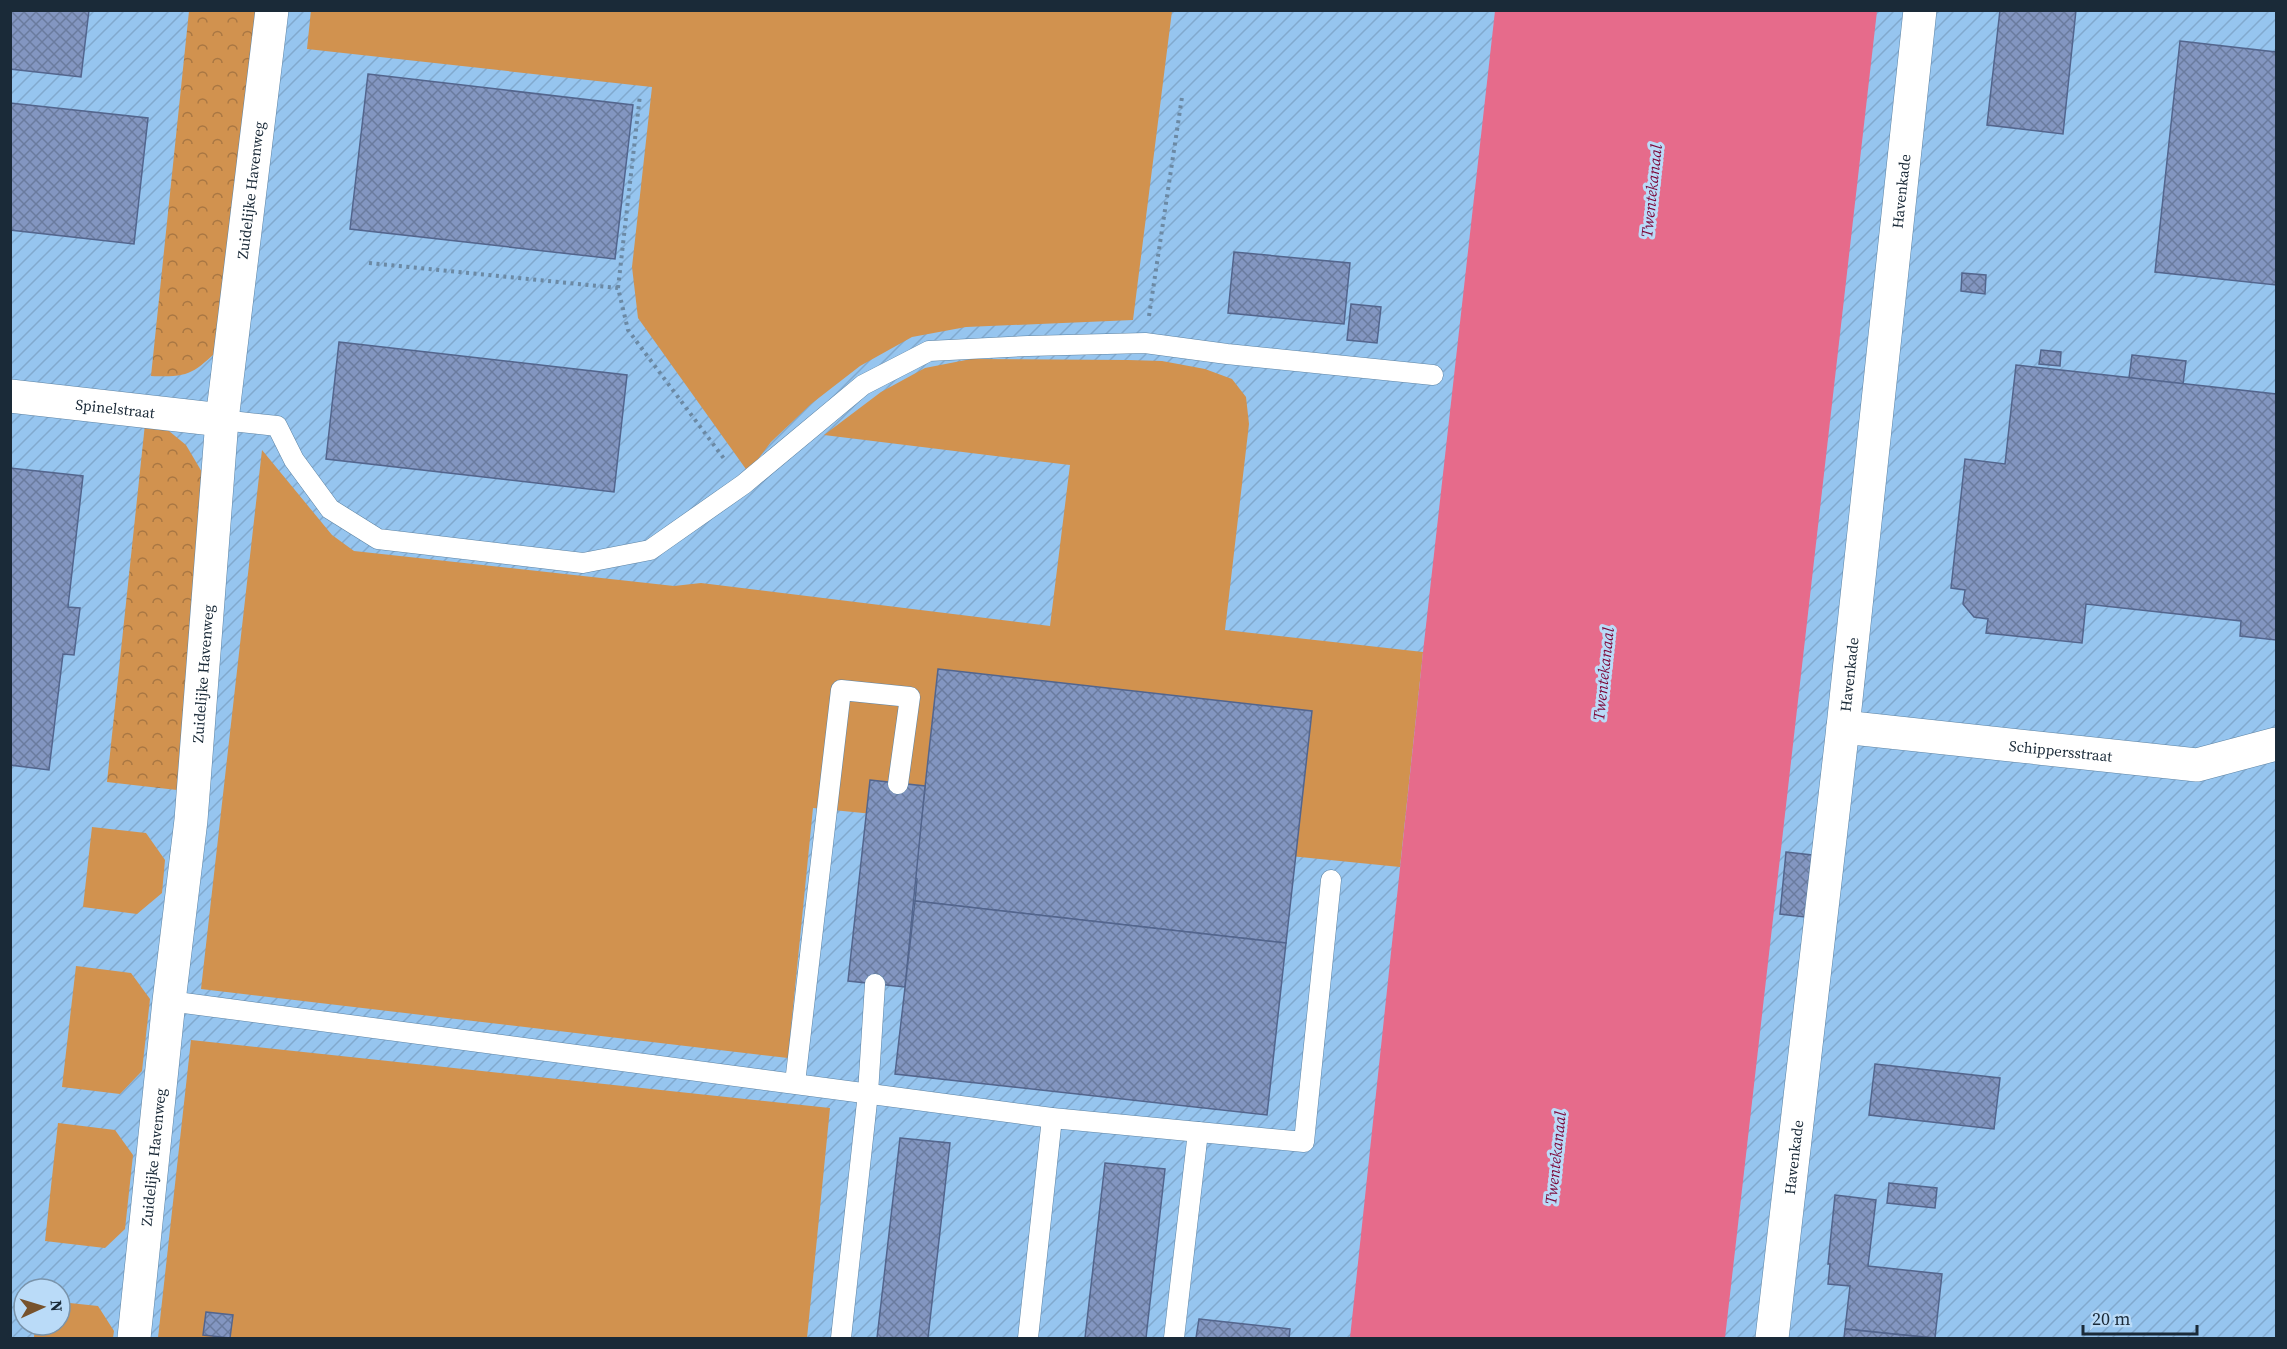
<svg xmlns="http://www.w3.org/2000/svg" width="2287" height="1349" font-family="'Source Serif 4',serif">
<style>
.industrial{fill:url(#industrial-furrows);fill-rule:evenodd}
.green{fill:#d1924f}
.forest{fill:url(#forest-crowns)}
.water{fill:#e66b8b}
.building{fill:url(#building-cross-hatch);stroke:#53658d;stroke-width:1.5}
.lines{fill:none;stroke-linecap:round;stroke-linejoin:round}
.lane-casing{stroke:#5c83a4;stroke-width:21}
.street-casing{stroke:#5c83a4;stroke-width:34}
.path{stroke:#6b89a4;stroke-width:4;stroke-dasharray:3 4.5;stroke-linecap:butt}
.lane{stroke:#fff;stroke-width:20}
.street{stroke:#fff;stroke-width:33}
.labels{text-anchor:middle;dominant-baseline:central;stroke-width:6;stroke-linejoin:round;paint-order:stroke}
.street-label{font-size:15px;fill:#1a2a38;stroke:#badbf8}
.water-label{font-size:16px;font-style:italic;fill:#7b0436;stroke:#badbf8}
</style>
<defs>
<pattern id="industrial-furrows" width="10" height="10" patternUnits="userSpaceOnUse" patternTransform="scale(1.5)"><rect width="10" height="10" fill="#96c5ef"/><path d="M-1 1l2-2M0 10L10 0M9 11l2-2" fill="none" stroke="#81a9ce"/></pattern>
<pattern id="forest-crowns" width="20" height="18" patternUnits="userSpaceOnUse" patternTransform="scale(1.5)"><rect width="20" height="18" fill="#d1924f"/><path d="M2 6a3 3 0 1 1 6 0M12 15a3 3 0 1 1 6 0" fill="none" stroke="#a97743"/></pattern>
<pattern id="building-cross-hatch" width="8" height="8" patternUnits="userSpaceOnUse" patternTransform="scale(1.5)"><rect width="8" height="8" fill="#8396c1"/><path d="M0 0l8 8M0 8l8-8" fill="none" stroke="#6a7b9e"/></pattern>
</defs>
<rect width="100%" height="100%" fill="#a6cff3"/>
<path class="industrial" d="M10,11H2276V1338H11ZM24,1289H60V1325H24Z"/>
<g class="green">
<polygon points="311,10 1172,11 1133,320 966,327 912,337 860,366 811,404 771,442 748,472 638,318 632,267 652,87 307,49"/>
<polygon points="971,359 1128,360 1162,361 1205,369 1232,379 1246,397 1249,424 1225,630 1423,652 1400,867 813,808 788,1058 201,989 262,450 332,535 354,551 674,586 701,583 1050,626 1070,465 824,435 881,392 925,368"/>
<polygon points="92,827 146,833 165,860 162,893 137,914 83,907"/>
<polygon points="76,966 131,973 150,999 142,1071 120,1094 62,1087"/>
<polygon points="191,1040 830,1108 807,1338 158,1338"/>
<polygon points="58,1123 115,1130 133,1155 125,1229 105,1248 45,1241"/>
<polygon points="60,1302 98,1306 114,1331 113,1338 34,1338 35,1325 60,1325"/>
</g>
<g class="forest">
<path d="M189,11H260L224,345C194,372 192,378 151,376Z"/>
<polygon points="145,424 169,431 186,445 209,484 177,790 107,782"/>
</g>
<polygon class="water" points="1495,11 1877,11 1725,1338 1350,1338 1423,652"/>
<g class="building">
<polygon points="10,10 89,10 81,77 10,69"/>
<polygon points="2000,10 2076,10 2063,134 1987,125"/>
<polygon points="2180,41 2276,52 2276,285 2155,272"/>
<polygon points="368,74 633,105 615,259 350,229"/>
<polygon points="10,103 148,118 134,244 10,230"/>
<polygon points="1234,252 1350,263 1344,324 1228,313"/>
<polygon points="1962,273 1986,275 1985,294 1961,291"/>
<polygon points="1351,304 1381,307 1377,343 1347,340"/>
<polygon points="339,342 627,375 614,492 326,459"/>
<polygon points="2041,350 2061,352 2060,366 2039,364"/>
<polygon points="2132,355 2186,361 2183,384 2129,378"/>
<polygon points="2016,365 2276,394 2276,640 2240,636 2241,621 2086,604 2082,643 1986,633 1988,619 1974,617 1963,604 1965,590 1951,588 1965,459 2005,464"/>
<polygon points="10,468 83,476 68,607 80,608 74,655 63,654 49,770 10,765"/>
<polygon points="938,669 1312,711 1286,943 915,901 917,879 915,878"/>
<polygon points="870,780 925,786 905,987 848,981"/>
<polygon points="1786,852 1812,855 1805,917 1780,914"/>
<polygon points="915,901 1286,943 1267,1115 895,1074"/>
<polygon points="1875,1064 2000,1078 1994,1129 1869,1115"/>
<polygon points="900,1138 950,1143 928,1338 877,1338"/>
<polygon points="1105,1163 1165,1169 1146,1338 1085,1338"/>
<polygon points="1889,1183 1937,1188 1935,1208 1887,1203"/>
<polygon points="1835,1195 1876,1200 1868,1266 1942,1274 1935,1338 1845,1329 1850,1286 1828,1284 1830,1264 1828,1264"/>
<polygon points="206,1312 233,1315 230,1338 203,1335"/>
<polygon points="1199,1319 1290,1329 1289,1338 1196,1338"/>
<polygon points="1845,1329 1931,1338 1844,1338"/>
</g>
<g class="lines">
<defs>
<g id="lane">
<polyline points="222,420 277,426 294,460 330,509 378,539 583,563 650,550 744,484 863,385 929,351 1028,346 1145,343 1227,354 1433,375"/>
<polyline points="169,1001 1052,1118 1304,1142 1331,880"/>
<polyline points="795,1083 841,690 910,697 898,784"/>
<polyline points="841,1338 868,1093 875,984"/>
<polyline points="1028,1338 1052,1118"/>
<polyline points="1174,1338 1198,1132"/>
</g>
<g id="street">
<path id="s1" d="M10,396L222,420"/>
<path id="s2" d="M1843,727L2197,765L2276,744"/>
<path id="s3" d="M134,1338L169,1001L191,820L222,420L272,10"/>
<path id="s4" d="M1772,1338L1843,727L1920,10"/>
</g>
</defs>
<use href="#lane" class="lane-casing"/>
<use href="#street" class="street-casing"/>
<g class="path">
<polyline points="369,263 618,288 628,330 725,460"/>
<polyline points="618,288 640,95"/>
<polyline points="1149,316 1182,97"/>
</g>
<use href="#lane" class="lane"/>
<use href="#street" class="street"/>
</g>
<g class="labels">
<g class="street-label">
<text stroke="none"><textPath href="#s3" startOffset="1154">Zuidelijke Havenweg</textPath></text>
<text stroke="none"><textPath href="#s4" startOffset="1154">Havenkade</textPath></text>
<text stroke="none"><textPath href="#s1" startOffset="106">Spinelstraat</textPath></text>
<text stroke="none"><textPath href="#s3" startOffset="668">Zuidelijke Havenweg</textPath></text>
<text stroke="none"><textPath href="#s4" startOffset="668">Havenkade</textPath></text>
<text stroke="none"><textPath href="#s2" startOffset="219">Schippersstraat</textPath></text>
<text stroke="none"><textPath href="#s3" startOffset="182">Zuidelijke Havenweg</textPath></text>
<text stroke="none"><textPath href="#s4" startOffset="182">Havenkade</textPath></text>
</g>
<g class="water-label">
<text transform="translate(1651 191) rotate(-84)">Twentekanaal</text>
<text transform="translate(1603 674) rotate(-84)">Twentekanaal</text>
<text transform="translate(1555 1158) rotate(-84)">Twentekanaal</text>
</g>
</g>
<rect width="2287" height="1349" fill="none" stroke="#1a2a38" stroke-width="24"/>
<g transform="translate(42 1307) rotate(86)"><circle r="28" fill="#badbf8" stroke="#7a94ab" stroke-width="1.5"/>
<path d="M0-4.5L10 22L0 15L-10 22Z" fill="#77522c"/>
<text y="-9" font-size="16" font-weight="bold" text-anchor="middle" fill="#1a2a38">N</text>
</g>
<path d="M2083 1325v9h114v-9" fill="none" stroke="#1a2a38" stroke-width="3"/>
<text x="2092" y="1325" font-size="18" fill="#1a2a38" stroke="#badbf8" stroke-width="4.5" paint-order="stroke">20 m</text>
</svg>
